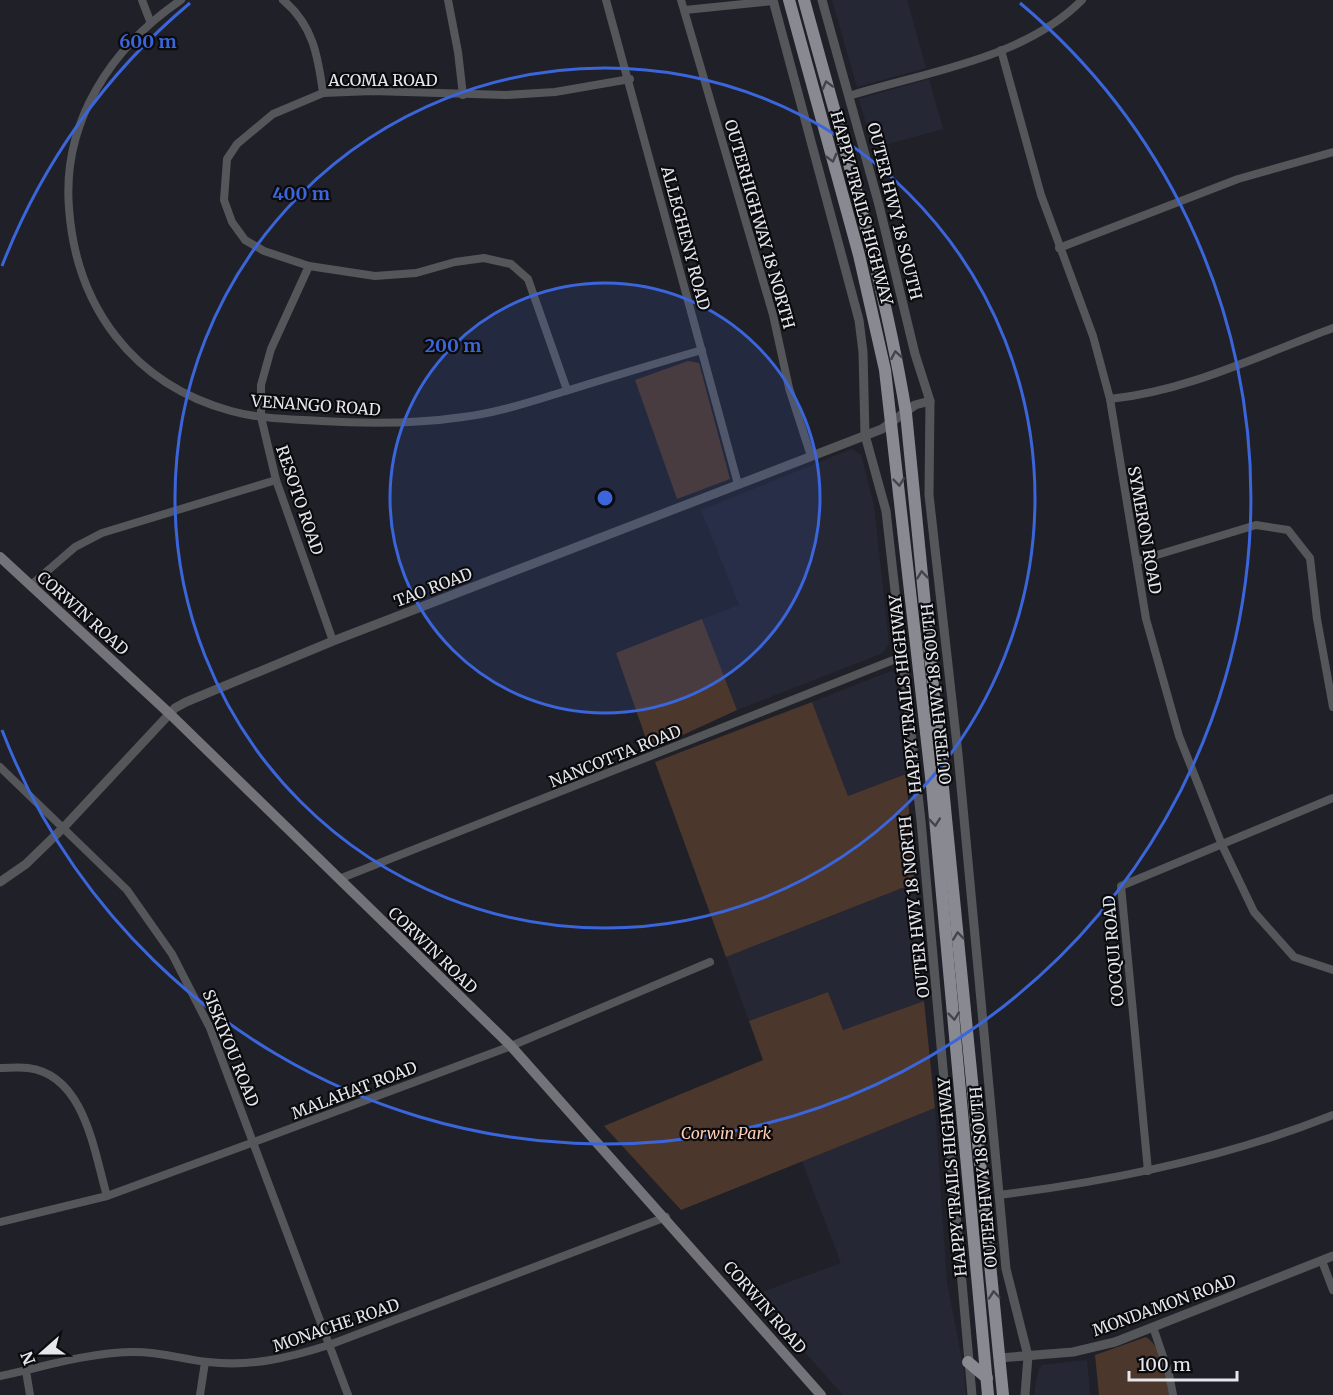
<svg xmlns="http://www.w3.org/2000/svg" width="1333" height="1395" font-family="Merriweather,serif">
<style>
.built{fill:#262734}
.green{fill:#4b372c}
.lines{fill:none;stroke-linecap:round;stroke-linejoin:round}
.minor{stroke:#55565a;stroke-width:8}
.tertiary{stroke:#55565a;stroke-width:9}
.secondary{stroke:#737379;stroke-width:10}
.primary{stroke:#898992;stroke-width:12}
.oneway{stroke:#444449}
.ring{fill:none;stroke:#3b65db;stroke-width:3}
.labels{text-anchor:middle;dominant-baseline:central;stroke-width:4.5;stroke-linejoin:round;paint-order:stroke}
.street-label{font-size:16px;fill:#e6e7ec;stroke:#0b0b0e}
.park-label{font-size:16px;font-style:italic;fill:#ffcdb3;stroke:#0b0b0e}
.centre{fill:#3b65db;stroke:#0b0b0e;stroke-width:3}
.ring-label{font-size:18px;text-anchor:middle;font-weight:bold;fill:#3b65db;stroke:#0b0b0e;stroke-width:4.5;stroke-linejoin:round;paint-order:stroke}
</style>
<rect width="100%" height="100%" fill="#202128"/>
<g class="built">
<polygon points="832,0 907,0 926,68 857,87"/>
<polygon points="929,79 943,129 873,148 859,99"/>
<polygon points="852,449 861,455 874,506 889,644 883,653 737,710 702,619 739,605 701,510"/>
<polygon points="891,671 895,672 906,774 848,796 812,702"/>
<polygon points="915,883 924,1001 843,1030 828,992 749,1021 726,957"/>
<polygon points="935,1108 947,1283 963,1365 966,1395 843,1395 754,1295 841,1263 802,1161"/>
<polygon points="1087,1360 1090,1395 1034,1395 1038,1371 1042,1365"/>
</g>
<g class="green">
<polygon points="688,361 699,363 730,479 677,499 635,380"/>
<polygon points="702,619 737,710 650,750 616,653"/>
<polygon points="812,702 848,796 906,774 915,883 726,957 655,762"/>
<polygon points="828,992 843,1030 924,1001 935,1108 681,1210 604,1126 763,1060 749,1021"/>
<path d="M1146,1337C1162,1347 1166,1376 1169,1395H1099L1095,1355Z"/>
</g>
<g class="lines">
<g class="minor">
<polyline points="142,0 150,21"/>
<path d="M181,0C112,47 62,121 69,208C76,307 133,384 231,411C260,419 291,419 321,421C369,424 415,424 463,417C498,413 532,401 566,391C611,377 657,363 702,350"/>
<path d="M283,0C313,25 318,56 323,93"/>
<polyline points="448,0 458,52 463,95"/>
<polyline points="606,0 738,484"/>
<polyline points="681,0 773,315 789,388 811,456"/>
<polyline points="685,10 773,1"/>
<polyline points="1001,50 1041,195 1093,336 1110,399 1146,619 1179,736 1222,845 1254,912 1294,957 1333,970"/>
<path d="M849,96C925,72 1024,59 1082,0"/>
<polyline points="1059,248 1238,179 1333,152"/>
<polyline points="309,266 271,349 261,385 261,417 276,480 333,641"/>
<polyline points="567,390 528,279 511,264 484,258 455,262 416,273 375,276 309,266 264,251 245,240 232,222 224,200 227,159 237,144 273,114 323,93 372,91 506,95 555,92 630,79"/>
<path d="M1110,399C1188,391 1260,355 1333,328"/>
<polyline points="1137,561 1256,525 1288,530 1310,558 1317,619 1333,707"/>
<polyline points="30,586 75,547 102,533 276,480"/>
<polyline points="0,767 127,890 172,954 210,1028 348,1395"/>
<polyline points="339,879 901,657"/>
<path d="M0,1068C9,1068 19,1067 28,1068C85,1075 94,1152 107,1196"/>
<polyline points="1148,1171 1121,886 1333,798"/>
<path d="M999,1195C1113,1181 1226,1158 1333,1115"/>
<polyline points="0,1222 107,1196 254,1142 511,1046 710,962"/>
<polyline points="1322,1261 1333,1290"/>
<polyline points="1153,1327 1169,1374 1173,1395"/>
<polyline points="26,1371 30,1395"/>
<path d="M0,1376C43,1367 87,1353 131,1352C158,1351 181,1359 208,1362C251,1367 288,1358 329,1345L666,1217"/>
<polyline points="200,1395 205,1362"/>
</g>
<g class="tertiary">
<polyline points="773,0 859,320 863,352 865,435 886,511 921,821 972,1395"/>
<polyline points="822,0 879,205 915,354 930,401 929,495 958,754 1006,1269 1028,1356 1025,1395"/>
<polyline points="0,882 26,864 64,827 175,708 186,702 333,641 882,429 915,405 930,401"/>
<polyline points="999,1358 1073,1352 1115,1342 1333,1256"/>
</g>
<polyline class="secondary" points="0,557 170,714 511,1046 821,1395"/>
<g class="primary">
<polyline points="789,0 859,255 885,370 932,786 988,1395"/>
<path d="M804,0C841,137 883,273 906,413L1003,1395"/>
<polyline points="968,1362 987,1378"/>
</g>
</g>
<defs><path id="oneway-chevron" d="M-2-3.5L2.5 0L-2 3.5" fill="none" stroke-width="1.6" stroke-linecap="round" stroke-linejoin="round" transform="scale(1.5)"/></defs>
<g class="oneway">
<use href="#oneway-chevron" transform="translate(827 85) rotate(-105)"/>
<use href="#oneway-chevron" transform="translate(832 158) rotate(75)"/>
<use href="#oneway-chevron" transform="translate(896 355) rotate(-100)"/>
<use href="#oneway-chevron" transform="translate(899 482) rotate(84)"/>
<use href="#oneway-chevron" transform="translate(922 575) rotate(-96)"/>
<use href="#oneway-chevron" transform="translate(935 822) rotate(84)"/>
<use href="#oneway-chevron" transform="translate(958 936) rotate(-96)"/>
<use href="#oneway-chevron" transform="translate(954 1016) rotate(84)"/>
<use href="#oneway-chevron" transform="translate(994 1295) rotate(-95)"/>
</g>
<circle cx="605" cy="498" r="215" fill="#3b65db" fill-opacity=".12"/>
<g class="ring">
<circle cx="605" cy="498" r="215"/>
<circle cx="605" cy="498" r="430"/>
<path d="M2 266A646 646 0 0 1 190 3M1020 3A646 646 0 1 1 2 730"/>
</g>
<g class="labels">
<g class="street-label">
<text x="383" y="80">ACOMA ROAD</text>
<text transform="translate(862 208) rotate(75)">HAPPY TRAILS HIGHWAY</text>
<text transform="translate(895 211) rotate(76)">OUTER HWY 18 SOUTH</text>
<text transform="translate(760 224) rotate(74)">OUTERHIGHWAY 18 NORTH</text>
<text transform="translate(686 238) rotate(75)">ALLEGHENY ROAD</text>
<text transform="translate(316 405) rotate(4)">VENANGO ROAD</text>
<text transform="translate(300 500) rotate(71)">RESOTO ROAD</text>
<text transform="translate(1145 530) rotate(80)">SYMERON ROAD</text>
<text transform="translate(433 587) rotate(-21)">TAO ROAD</text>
<text transform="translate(83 613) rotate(42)">CORWIN ROAD</text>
<text transform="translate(905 694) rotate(-96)">HAPPY TRAILS HIGHWAY</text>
<text transform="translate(936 694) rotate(-96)">OUTER HWY 18 SOUTH</text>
<text transform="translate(615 756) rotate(-22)">NANCOTTA ROAD</text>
<text transform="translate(914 907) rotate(-96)">OUTER HWY 18 NORTH</text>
<text transform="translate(433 950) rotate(44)">CORWIN ROAD</text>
<text transform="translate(1113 951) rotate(-95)">COCQUI ROAD</text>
<text transform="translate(231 1048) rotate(68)">SISKIYOU ROAD</text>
<text transform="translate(354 1090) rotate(-21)">MALAHAT ROAD</text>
<text transform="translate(952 1177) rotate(-95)">HAPPY TRAILS HIGHWAY</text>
<text transform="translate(983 1177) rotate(-95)">OUTER HWY 18 SOUTH</text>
<text transform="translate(1164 1305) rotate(-20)">MONDAMON ROAD</text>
<text transform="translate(765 1307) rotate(49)">CORWIN ROAD</text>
<text transform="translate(336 1325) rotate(-19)">MONACHE ROAD</text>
</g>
<g class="park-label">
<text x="726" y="1133">Corwin Park</text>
</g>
</g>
<circle cx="605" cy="498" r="9" class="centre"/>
<g class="ring-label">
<text x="148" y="48">600 m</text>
<text x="301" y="200">400 m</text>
<text x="453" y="352">200 m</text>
</g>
<g transform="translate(42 1353) rotate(249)" stroke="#0b0b0e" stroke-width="4.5" paint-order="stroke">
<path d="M0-4.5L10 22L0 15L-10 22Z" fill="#e6e7ec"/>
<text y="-9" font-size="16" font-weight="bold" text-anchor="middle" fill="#e6e7ec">N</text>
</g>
<path d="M1129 1371v9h108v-9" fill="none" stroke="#e6e7ec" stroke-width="3"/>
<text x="1138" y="1371" font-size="18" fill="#e6e7ec" stroke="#0b0b0e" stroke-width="4.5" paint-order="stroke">100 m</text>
</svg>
